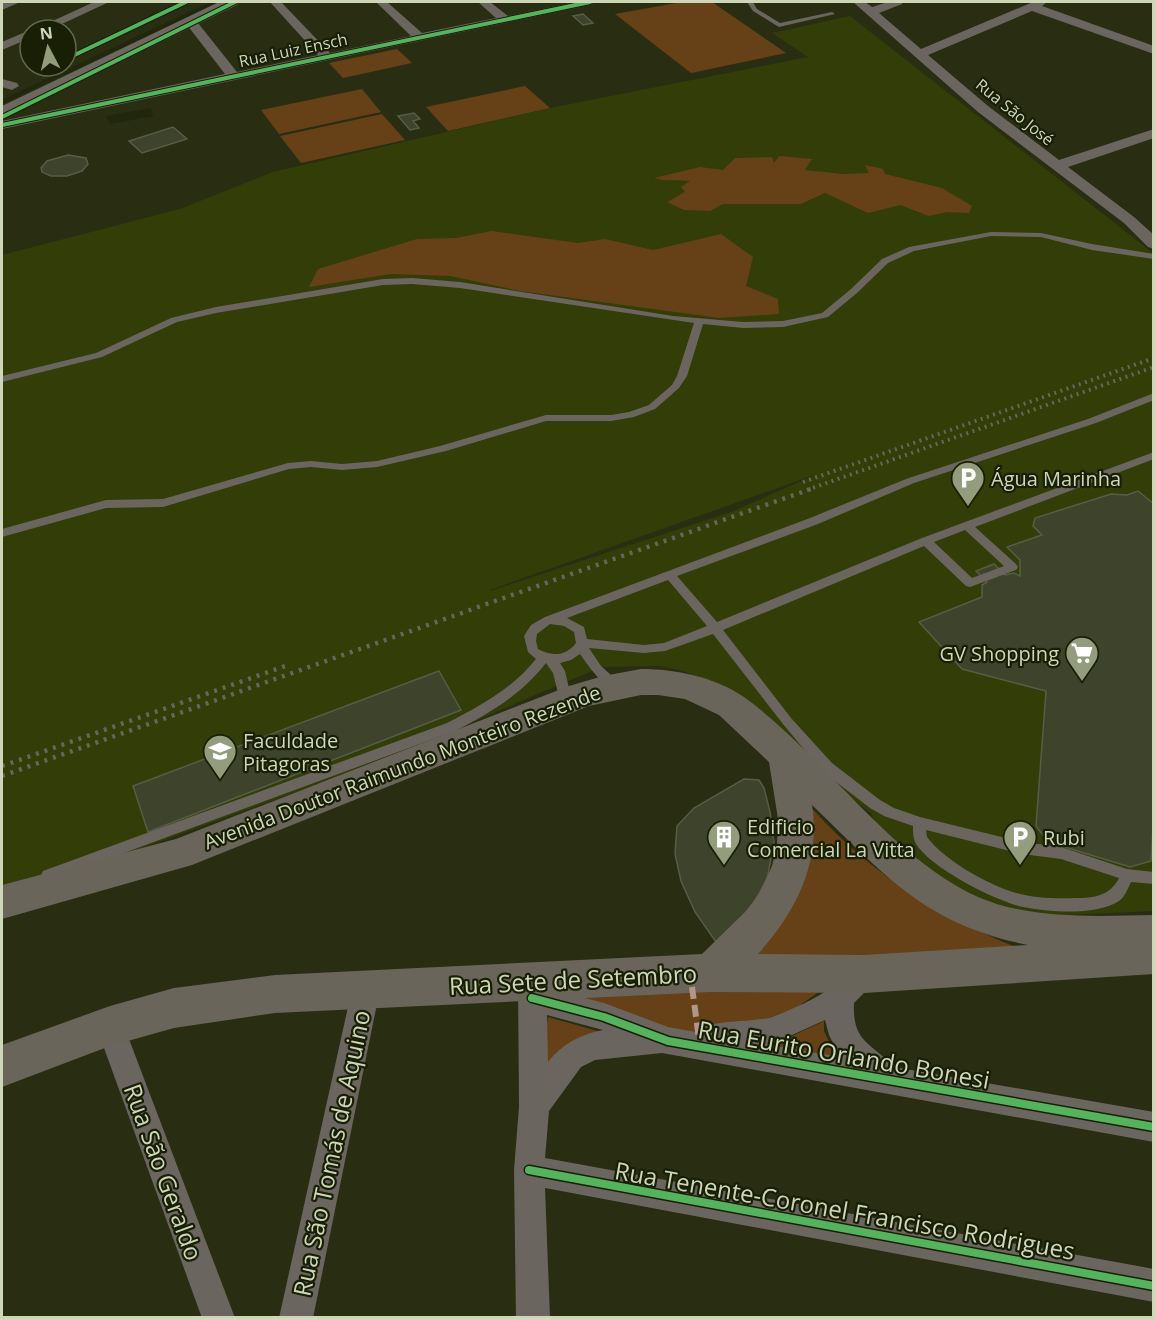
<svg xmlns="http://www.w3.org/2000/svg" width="1155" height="1319" font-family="'Open Sans',sans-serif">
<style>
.built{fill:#323d08;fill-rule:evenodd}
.green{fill:#664016}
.water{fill:#21270d}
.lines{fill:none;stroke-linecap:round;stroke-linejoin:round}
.stream{stroke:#21270d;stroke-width:4}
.building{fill:#3e432c;stroke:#575d44;stroke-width:1.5}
.service{fill:#6b6560;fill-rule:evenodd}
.minor{fill:#6b6560;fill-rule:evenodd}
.secondary{fill:#6c675f;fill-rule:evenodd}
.primary{fill:#6a655a;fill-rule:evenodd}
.rail-far1{stroke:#67655a;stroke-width:4;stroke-dasharray:2 4.5;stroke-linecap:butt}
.rail{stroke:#67655a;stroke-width:4.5;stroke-dasharray:3 6;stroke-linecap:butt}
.quiet{stroke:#b2968c;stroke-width:6;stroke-dasharray:12 6;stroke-linecap:butt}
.cycleway-far1-casing{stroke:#181f05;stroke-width:6}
.cycleway-casing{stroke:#181f05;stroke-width:11}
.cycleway-far1{stroke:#56b35d;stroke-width:4}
.cycleway{stroke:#56b35d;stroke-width:8}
.labels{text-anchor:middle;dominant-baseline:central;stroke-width:4.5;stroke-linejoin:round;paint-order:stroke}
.far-street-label{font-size:16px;fill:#cdd7b7;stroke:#181f05}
.poi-label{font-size:20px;fill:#cdd7b7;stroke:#181f05;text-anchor:start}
.street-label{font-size:20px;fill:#cdd7b7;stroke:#181f05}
.near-street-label{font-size:24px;fill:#cdd7b7;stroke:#181f05}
</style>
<rect width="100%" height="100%" fill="#292e13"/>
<path class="built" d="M850,16L1153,253V911L1044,916L964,896L876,826L871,813L832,784L715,684L683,671L659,666L601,667L384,760L54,880L2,891V255L180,209L273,172L555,107L808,57L772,33ZM817,474L734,511L490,591V590Z"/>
<g class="green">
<polygon points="682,2 712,2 786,53 691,73 615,14"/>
<polygon points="397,49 412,63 343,78 329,63"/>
<polygon points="525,86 550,108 448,131 426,107"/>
<polygon points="362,89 381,112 279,134 261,110"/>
<polygon points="382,114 405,140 301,163 280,136"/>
<path d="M779,156L812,159L805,170L843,174L869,173L865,165L883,169L885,174L942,188L972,206L969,213L947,212L929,216L900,205L868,213L825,193L801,204H723L710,211L684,210L667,202L685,192L681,187L690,181C677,179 667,182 654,178L700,167L723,170L735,158L772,157L774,163Z"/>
<polygon points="491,231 578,243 605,239 653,250 721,234 753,257 746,286 778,299 779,314 719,318 520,291 450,276 391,274 309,287 318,269 417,239 456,238"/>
<path d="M803,798C864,870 938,917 1026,951L741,965Z"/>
<polygon points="823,989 796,1008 741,1028 697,1033 665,1033 567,994"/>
<polygon points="548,1017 608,1034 540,1078"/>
<polygon points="824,1021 824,1031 840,1065 758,1052"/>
</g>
<polygon class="water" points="150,108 154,116 110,124 106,116"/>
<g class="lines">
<polyline class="stream" points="2,102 215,2"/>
</g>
<g class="building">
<polygon points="583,14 593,23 583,25 573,16"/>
<polygon points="414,113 420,119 413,121 419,128 410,130 398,116"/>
<polygon points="173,127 187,139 142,153 129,141"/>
<polygon points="68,155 86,158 88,164 82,171 67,176 51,176 42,172 41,168 47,161"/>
<polygon points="1138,491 1154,504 1154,808 1151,861 1130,867 1048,842 1036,826 1046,691 962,669 919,622 982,597 982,585 987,582 976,571 994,564 1005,575 1014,573 1020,576 1020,560 1007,547 1042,535 1033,526 1035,518 1111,494 1127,495"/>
<polygon points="439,671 461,710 148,832 133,786"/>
<polygon points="744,779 759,780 764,788 770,812 774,843 767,879 753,904 733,928 716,942 695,912 681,881 675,854 677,826 694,808"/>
</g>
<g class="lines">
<g class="service">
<polygon points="747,2 753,2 757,9 780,23 832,12 835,14 779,27 753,11"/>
<polygon points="991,232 1041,233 1092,244 1154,254 1154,259 1092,250 1041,237 991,236 914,251 888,263 857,293 828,317 783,327 743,328 703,324 687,376 679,388 655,409 634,417 611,421 546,421 446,451 377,467 342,470 311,467 289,469 163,507 106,508 2,537 2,529 106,500 163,499 288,463 311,461 342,464 377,461 440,446 546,415 611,415 629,412 649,405 672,385 677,376 694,323 460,288 412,284 383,285 216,313 177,322 102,357 2,382 2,376 96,353 171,318 216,307 383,279 412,278 460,282 673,316 743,322 783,321 822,313 851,289 882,259 909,247"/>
<path d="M1154,393V400L1096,423L914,483L818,524L677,576L717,622L922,538L1154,452V459L975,527L1016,564L1018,567L1016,570L970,587L966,586L924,546L723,630L791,718L832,763L880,800L894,808L920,817L1022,842L1061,847L1127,869L1154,872V884L1131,882C1128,888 1125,897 1119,901C1096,916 1049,912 1023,907C995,901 931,868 916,844C913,838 913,833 913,826L884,816L870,808L822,771L783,724L713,634L665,651L644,653L589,648L601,666L622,685L620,688C605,692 588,665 580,654L571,660L560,663L565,671L572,701L570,704H562L560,701L553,673L546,663C522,694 490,713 455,731L48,881L43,879L41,875L43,871L447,723C480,706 512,689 536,659L528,652L524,636L531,625L545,617L810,518L906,479L1088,419ZM965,530L1004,566L972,578L934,542ZM668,580L707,626L664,643L644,645L587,639L584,627L567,618ZM550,624L564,626L574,632L576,643C566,656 553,657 538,649L536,641L537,634ZM926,830L1022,854L1061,859L1119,878C1110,896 1094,898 1076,898C1056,899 1035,898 1016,893C988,885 944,860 927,837Z"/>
</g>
<g class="minor">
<polygon points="5,2 20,2 2,10 2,3"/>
<polygon points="94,2 109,2 49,30 33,30"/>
<polygon points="270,2 281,2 330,53 411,36 376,2 387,2 422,33 496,18 478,2 490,2 508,16 576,2 596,2 590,5 2,129 2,121 225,74 184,21 190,17 194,18 237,72 318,55"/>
<polygon points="853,2 865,2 872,7 888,2 903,2 902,4 879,13 921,49 1033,2 1047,2 1042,6 1154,46 1154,54 1032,11 928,55 988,106 1059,160 1154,129 1154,138 1068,167 1134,217 1154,235 1154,249 1148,247 1124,223 978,112"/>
<polygon points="30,30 30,38 2,50 2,42"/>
<polygon points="2,79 17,83 19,86 12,90 2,87"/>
<path d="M864,961L874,965L878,974L874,983L854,1003C852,1043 872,1043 894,1067L1154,1112V1142L662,1053L595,1060L581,1067L549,1111L545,1158L1154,1269V1302L545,1188L550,1318H516L514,1170L519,1107L518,983L522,974L532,970L542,974L546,988L604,1003L668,1027L696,1032C706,1019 754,1023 772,1017C788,1011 819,998 831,987C843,978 850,967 864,961ZM547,1015L603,1030C581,1034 562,1044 548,1062ZM825,1020L829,1035L840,1057L770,1045Z"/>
<polygon points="366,976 376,980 380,989 313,1318 279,1318 352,989 356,980"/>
<polygon points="110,1012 120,1016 124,1026 235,1318 202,1318 96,1026 100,1016"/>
</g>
<polygon class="secondary" points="219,2 239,2 237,5 2,119 2,106"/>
<path class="primary" d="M641,669C675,669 715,677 744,697C824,755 888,856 978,897C1031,920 1097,916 1154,915V974L864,993L710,992L275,1013L174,1028L110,1046L2,1087V1045L110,1006L174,988L275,975L702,954L746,911L759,894L772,866L777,844L778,819L769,762L719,715L685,699L658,695H641L589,706L192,865L2,919V885L176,839L569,686L603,676ZM812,805C885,875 924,924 1028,945L864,955L758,954C796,912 821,863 812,805Z"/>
<g class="rail-far1">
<polyline points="803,482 1154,358"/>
<polyline points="807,490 1154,367"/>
</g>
<g class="rail">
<polyline points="2,766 288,665"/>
<polyline points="2,776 811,489"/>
</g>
<polyline class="quiet" points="692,987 699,1039"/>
<defs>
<g id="cycleway-far1">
<polyline points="66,59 186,2"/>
<polyline points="2,117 235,2"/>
<polyline points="2,125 590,2"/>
</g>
<g id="cycleway">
<polyline points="532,998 604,1017 668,1041 1154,1127"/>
<polyline points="529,1170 1154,1286"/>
</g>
</defs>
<use href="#cycleway-far1" class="cycleway-far1-casing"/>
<use href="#cycleway" class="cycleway-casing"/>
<use href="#cycleway-far1" class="cycleway-far1"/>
<use href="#cycleway" class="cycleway"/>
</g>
<defs>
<symbol id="parking-pin" viewBox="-11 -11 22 30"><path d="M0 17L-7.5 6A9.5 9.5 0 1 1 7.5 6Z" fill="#949c7e" stroke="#181f05"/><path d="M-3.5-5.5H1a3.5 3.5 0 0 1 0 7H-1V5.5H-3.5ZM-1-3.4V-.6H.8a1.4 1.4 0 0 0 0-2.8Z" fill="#fff"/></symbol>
<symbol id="supermarket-pin" viewBox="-11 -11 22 30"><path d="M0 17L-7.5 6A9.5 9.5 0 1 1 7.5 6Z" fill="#949c7e" stroke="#181f05"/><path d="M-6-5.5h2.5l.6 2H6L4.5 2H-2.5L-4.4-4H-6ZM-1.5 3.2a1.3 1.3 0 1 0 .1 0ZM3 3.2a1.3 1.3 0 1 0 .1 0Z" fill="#fff"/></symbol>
<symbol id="university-pin" viewBox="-11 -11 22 30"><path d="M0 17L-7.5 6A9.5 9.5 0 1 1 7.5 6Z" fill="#949c7e" stroke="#181f05"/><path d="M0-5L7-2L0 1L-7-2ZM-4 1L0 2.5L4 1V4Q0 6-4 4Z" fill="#fff"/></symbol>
<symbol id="building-pin" viewBox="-11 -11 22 30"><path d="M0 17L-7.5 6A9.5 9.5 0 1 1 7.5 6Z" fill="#949c7e" stroke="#181f05"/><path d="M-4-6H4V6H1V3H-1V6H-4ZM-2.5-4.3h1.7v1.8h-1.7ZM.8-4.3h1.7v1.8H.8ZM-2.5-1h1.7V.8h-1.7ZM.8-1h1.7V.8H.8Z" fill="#fff"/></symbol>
</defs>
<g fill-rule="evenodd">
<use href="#parking-pin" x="949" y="459" width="38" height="52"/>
<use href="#supermarket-pin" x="1063" y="634" width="38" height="52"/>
<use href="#university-pin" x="201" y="732" width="38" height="52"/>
<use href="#building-pin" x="705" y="818" width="38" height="52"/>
<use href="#parking-pin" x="1001" y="818" width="38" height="52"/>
</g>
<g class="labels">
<g class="far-street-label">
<text transform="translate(293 50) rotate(-12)">Rua Luiz Ensch</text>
<text transform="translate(1015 112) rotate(39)">Rua São José</text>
</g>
<g class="poi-label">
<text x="991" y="478">Água Marinha</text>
<text x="1059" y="653" text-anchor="end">GV Shopping</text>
<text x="243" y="740">Faculdade<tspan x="243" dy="23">Pitagoras</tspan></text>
<text x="747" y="826">Edificio<tspan x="747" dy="23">Comercial La Vitta</tspan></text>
<text x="1043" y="837">Rubi</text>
</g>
<g class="street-label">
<text transform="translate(402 767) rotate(-21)">Avenida Doutor Raimundo Monteiro Rezende</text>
</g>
<g class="near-street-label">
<text transform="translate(573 979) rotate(-3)">Rua Sete de Setembro</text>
<text transform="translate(844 1054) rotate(10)">Rua Eurito Orlando Bonesi</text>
<text transform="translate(331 1153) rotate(-78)">Rua São Tomás de Aquino</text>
<text transform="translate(164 1172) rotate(70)">Rua São Geraldo</text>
<text transform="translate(845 1210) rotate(10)">Rua Tenente-Coronel Francisco Rodrigues</text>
</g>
</g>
<rect width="1155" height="1319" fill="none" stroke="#cdd7b7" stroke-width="6"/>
<g transform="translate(48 48) rotate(353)"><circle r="28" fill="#181f05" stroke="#60694c" stroke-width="1.5"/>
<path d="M0-4.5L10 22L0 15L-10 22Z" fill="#949c7e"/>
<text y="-9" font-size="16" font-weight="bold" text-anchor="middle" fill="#cdd7b7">N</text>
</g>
</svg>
